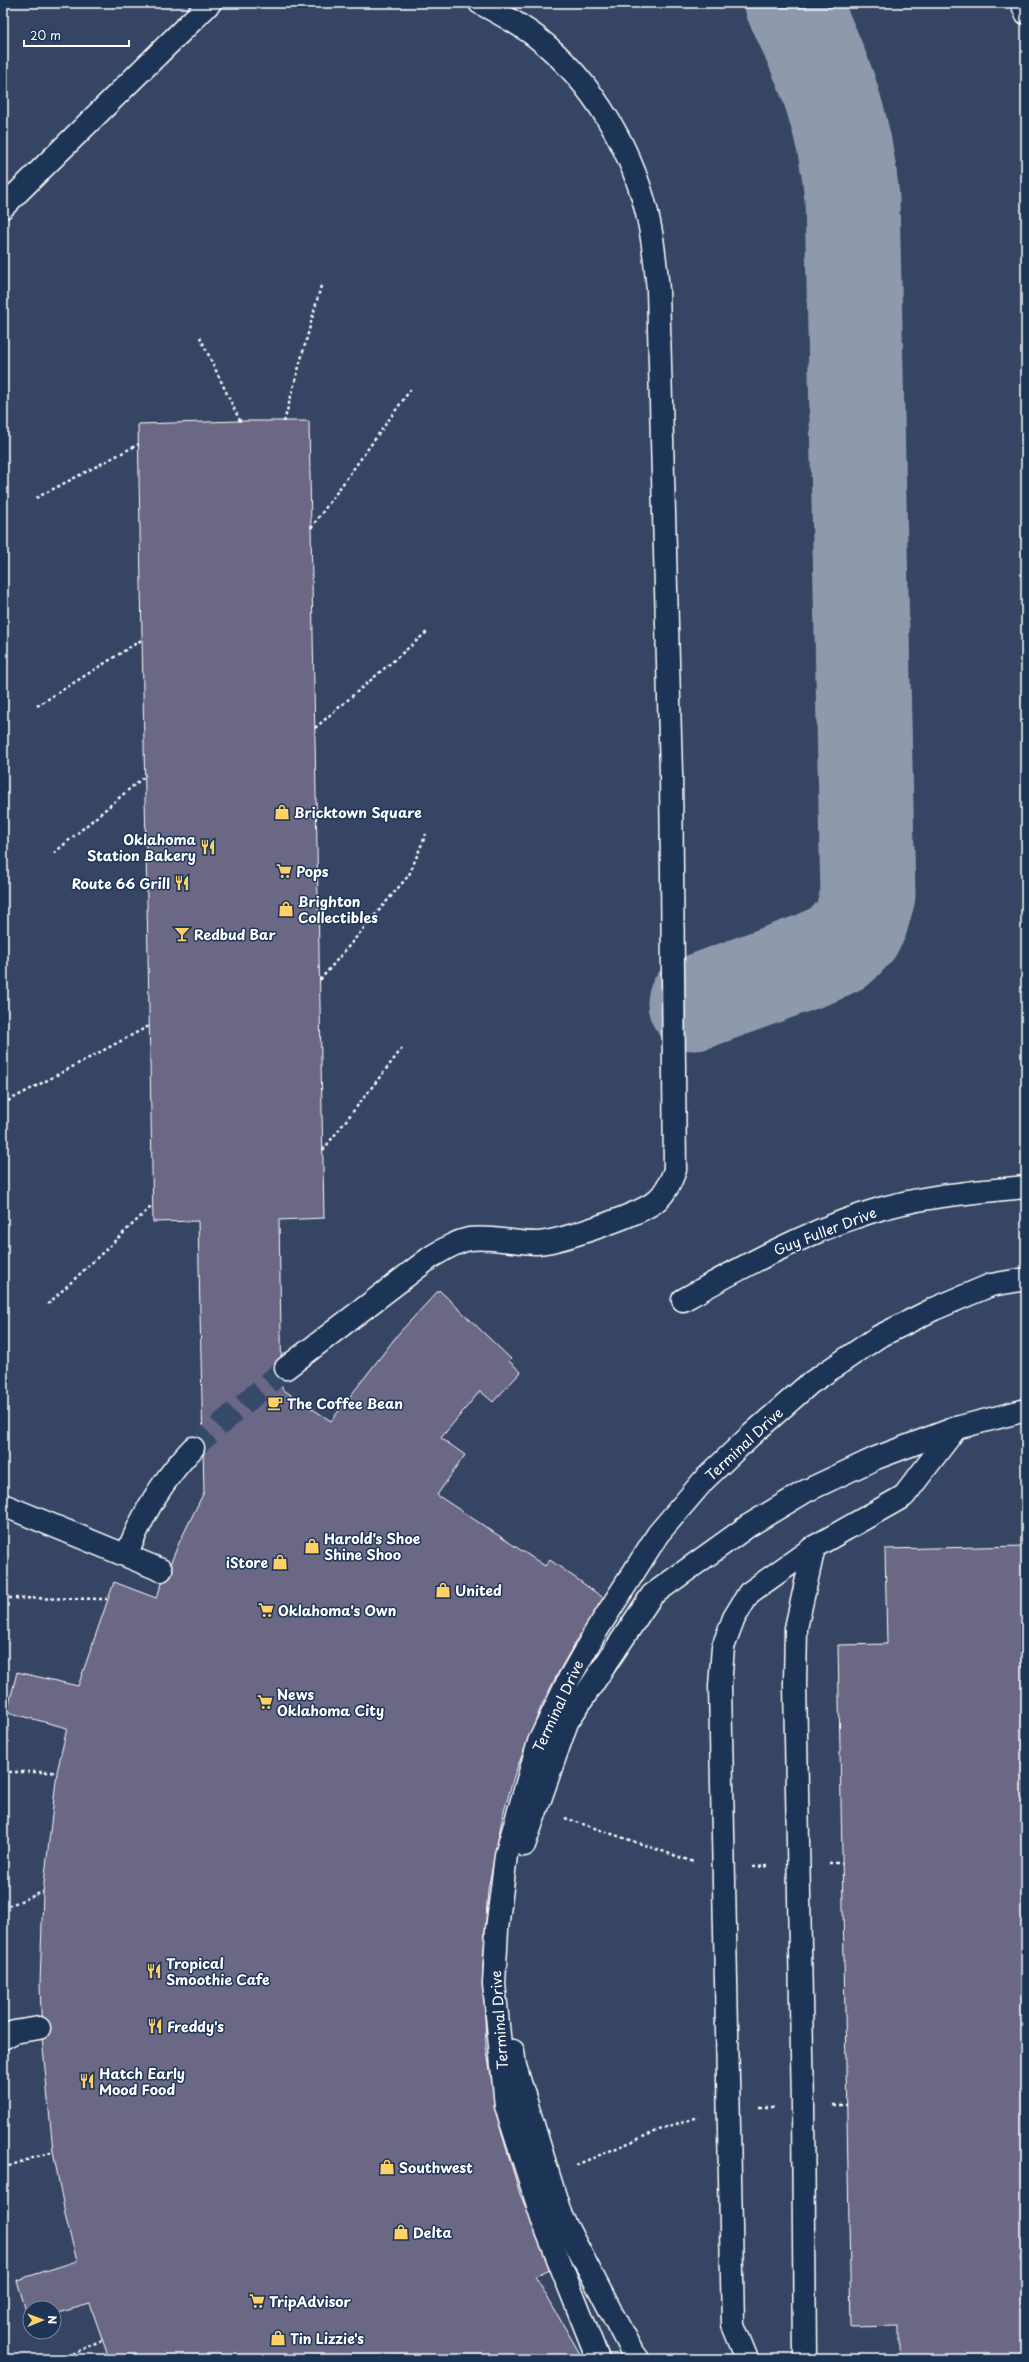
<svg xmlns="http://www.w3.org/2000/svg" width="1029" height="2362" font-family="'Playpen Sans',sans-serif">
<style>
.built{fill:#344464;fill-rule:evenodd}
.lines{fill:none;stroke-linecap:round;stroke-linejoin:round}
.taxiway{stroke:#8e9aab;stroke-width:95}
.building{fill:#6b6784;stroke:#fff}
.minor-tunnel{stroke:#344968;stroke-width:22;stroke-dasharray:22 11;stroke-linecap:butt}
.minor-casing{stroke:#fff;stroke-width:25}
.major-casing{stroke:#fff;stroke-width:25}
.path{stroke:#fff;stroke-width:2.5;stroke-dasharray:3 3;stroke-linecap:butt}
.minor{stroke:#1d3557;stroke-width:22}
.major{stroke:#1d3557;stroke-width:22}
.labels{text-anchor:middle;dominant-baseline:central;stroke-width:3;stroke-linejoin:round;paint-order:stroke}
.poi-label{font-size:14px;font-weight:bold;fill:#fff;stroke:#1d3557;text-anchor:start}
.street-label{font-size:14px;fill:#fff;stroke:#1d3557}
</style>
<rect width="100%" height="100%" fill="#1d3557"/>
<filter id="ink" filterUnits="userSpaceOnUse"><feTurbulence type="fractalNoise" baseFrequency=".025" numOctaves="2"/><feDisplacementMap in="SourceGraphic" scale="8" xChannelSelector="R" yChannelSelector="G"/><feConvolveMatrix kernelMatrix="1 2 1 2 8 2 1 2 1" color-interpolation-filters="sRGB"/></filter>
<g filter="url(#ink)">
<path class="built" d="M3,3H1026V2359H3ZM30,2308H54V2332H30Z"/>
<g class="lines">
<path class="taxiway" d="M695,1003L817,958L841,946L855,931L861,920L868,895L852,198C845,122 825,71 792,3"/>
</g>
<g class="building">
<polygon points="240,421 309,421 324,1218 279,1220 282,1389 331,1421 399,1333 439,1290 511,1359 509,1361 521,1372 493,1402 480,1391 441,1438 465,1455 437,1495 545,1566 550,1560 605,1599 576,1641 557,1675 541,1707 514,1776 503,1815 488,1889 483,1966 486,2046 499,2124 520,2194 552,2268 535,2276 583,2359 109,2359 90,2304 54,2314 54,2308 30,2308 29,2322 17,2280 77,2261 66,2219 53,2151 42,2038 40,1984 43,1892 57,1772 67,1728 7,1712 17,1672 78,1686 114,1582 156,1598 179,1543 204,1492 198,1221 153,1222 138,424"/>
<polygon points="1026,1546 1026,2359 899,2359 899,2326 851,2327 838,1645 887,1644 885,1549"/>
</g>
<g class="lines">
<polyline class="minor-tunnel" points="193,1448 286,1368"/>
<defs>
<g id="minor">
<polyline points="1022,3 1026,13"/>
<polyline points="3,207 210,3"/>
<path d="M683,1300C742,1267 802,1234 867,1213C918,1196 973,1192 1026,1187"/>
<path d="M286,1368L431,1257C443,1250 455,1242 469,1239C491,1236 514,1243 536,1243C557,1243 641,1214 656,1201C666,1193 671,1181 675,1170L671,774L658,290C656,269 654,247 650,227C636,154 593,81 535,36C518,23 499,13 480,3"/>
<polyline points="3,1505 161,1570"/>
<path d="M127,1554C142,1515 163,1479 193,1448"/>
<polyline points="3,2038 14,2032 39,2028"/>
<polyline points="747,2359 733,2325 720,1686 723,1647 734,1618 749,1593 814,1547 904,1496 956,1428"/>
<polyline points="805,2359 803,2106 795,1684 796,1628 814,1547"/>
</g>
<g id="major">
<polyline points="524,1845 567,1722 652,1595 748,1526 806,1491 876,1458 956,1428 1026,1410"/>
<polyline points="513,2051 515,2066 561,2216 630,2348 638,2359"/>
<polyline points="598,2359 543,2221 506,2106 494,1984 497,1929 506,1855 539,1742 569,1679 595,1633 658,1534 704,1480 750,1436 809,1384 878,1337 934,1309 991,1285 1026,1279"/>
</g>
</defs>
<use href="#minor" class="minor-casing"/>
<use href="#major" class="major-casing"/>
<g class="path">
<polyline points="200,337 240,421"/>
<polyline points="284,422 322,282"/>
<polyline points="36,498 139,444"/>
<polyline points="311,528 411,389"/>
<polyline points="37,706 143,639"/>
<polyline points="315,728 428,631"/>
<polyline points="54,853 146,775"/>
<polyline points="320,980 409,875 426,834"/>
<polyline points="8,1101 149,1026"/>
<polyline points="323,1150 404,1046"/>
<polyline points="48,1304 153,1205"/>
<polyline points="3,1598 107,1599"/>
<polyline points="3,1772 57,1772"/>
<polyline points="565,1818 694,1862"/>
<polyline points="829,1863 842,1863"/>
<polyline points="753,1867 770,1866"/>
<polyline points="3,1908 43,1892"/>
<polyline points="833,2105 847,2105"/>
<polyline points="759,2107 774,2107"/>
<polyline points="576,2165 669,2126 699,2117"/>
<polyline points="3,2168 53,2151"/>
<polyline points="61,2359 102,2340"/>
</g>
<use href="#minor" class="minor"/>
<use href="#major" class="major"/>
</g>
</g>
<defs>
<symbol id="shop-bare" viewBox="-9 -9 18 18"><path d="M-5-2.5h2.3a2.7 3.5 0 0 1 5.4 0H5L5.5 6h-11ZM-1.5-2.5h3a1.5 2.3 0 0 0-3 0Z" fill="#ffd166" stroke="#1d3557" stroke-width="2.5" paint-order="stroke"/></symbol>
<symbol id="restaurant-bare" viewBox="-9 -9 18 18"><path d="M-5-6h1v4h1v-4h1v4h1v-4h1v5L-1.5 .5V6h-2V.5L-5-1ZM5-6V6H3V1.5H1.5Q1.5-4 5-6Z" fill="#ffd166" stroke="#1d3557" stroke-width="2.5" paint-order="stroke"/></symbol>
<symbol id="supermarket-bare" viewBox="-9 -9 18 18"><path d="M-6-5.5h2.5l.6 2H6L4.5 2H-2.5L-4.4-4H-6ZM-1.5 3.2a1.3 1.3 0 1 0 .1 0ZM3 3.2a1.3 1.3 0 1 0 .1 0Z" fill="#ffd166" stroke="#1d3557" stroke-width="2.5" paint-order="stroke"/></symbol>
<symbol id="bar-bare" viewBox="-9 -9 18 18"><path d="M-6-5H6L.8 .8V4.5H3.5V6h-7V4.5H-.8V.8Z" fill="#ffd166" stroke="#1d3557" stroke-width="2.5" paint-order="stroke"/></symbol>
<symbol id="cafe-bare" viewBox="-9 -9 18 18"><path d="M-5.5-4.5H6V0H3Q3 3.5 0 3.5H-2.5Q-5.5 3.5-5.5 0ZM3-3.2v2h1.7v-2ZM-6 4.5H4V6H-6Z" fill="#ffd166" stroke="#1d3557" stroke-width="2.5" paint-order="stroke"/></symbol>
</defs>
<g fill-rule="evenodd">
<use href="#shop-bare" x="271" y="801" width="22" height="22"/>
<use href="#restaurant-bare" x="197" y="836" width="22" height="22"/>
<use href="#supermarket-bare" x="273" y="860" width="22" height="22"/>
<use href="#restaurant-bare" x="171" y="872" width="22" height="22"/>
<use href="#shop-bare" x="275" y="898" width="22" height="22"/>
<use href="#bar-bare" x="171" y="923" width="22" height="22"/>
<use href="#cafe-bare" x="264" y="1392" width="22" height="22"/>
<use href="#shop-bare" x="301" y="1535" width="22" height="22"/>
<use href="#shop-bare" x="269" y="1551" width="22" height="22"/>
<use href="#shop-bare" x="432" y="1579" width="22" height="22"/>
<use href="#supermarket-bare" x="255" y="1599" width="22" height="22"/>
<use href="#supermarket-bare" x="254" y="1691" width="22" height="22"/>
<use href="#restaurant-bare" x="143" y="1960" width="22" height="22"/>
<use href="#restaurant-bare" x="144" y="2015" width="22" height="22"/>
<use href="#restaurant-bare" x="76" y="2070" width="22" height="22"/>
<use href="#shop-bare" x="376" y="2156" width="22" height="22"/>
<use href="#shop-bare" x="390" y="2221" width="22" height="22"/>
<use href="#supermarket-bare" x="246" y="2290" width="22" height="22"/>
<use href="#shop-bare" x="267" y="2327" width="22" height="22"/>
</g>
<g class="labels">
<g class="poi-label">
<text x="294" y="812">Bricktown Square</text>
<text x="196" y="839" text-anchor="end">Oklahoma<tspan x="196" dy="16">Station Bakery</tspan></text>
<text x="296" y="871">Pops</text>
<text x="170" y="883" text-anchor="end">Route 66 Grill</text>
<text x="298" y="901">Brighton<tspan x="298" dy="16">Collectibles</tspan></text>
<text x="194" y="934">Redbud Bar</text>
<text x="287" y="1403">The Coffee Bean</text>
<text x="324" y="1538">Harold's Shoe<tspan x="324" dy="16">Shine Shoo</tspan></text>
<text x="268" y="1562" text-anchor="end">iStore</text>
<text x="455" y="1590">United</text>
<text x="278" y="1610">Oklahoma's Own</text>
<text x="277" y="1694">News<tspan x="277" dy="16">Oklahoma City</tspan></text>
<text x="166" y="1963">Tropical<tspan x="166" dy="16">Smoothie Cafe</tspan></text>
<text x="167" y="2026">Freddy's</text>
<text x="99" y="2073">Hatch Early<tspan x="99" dy="16">Mood Food</tspan></text>
<text x="399" y="2167">Southwest</text>
<text x="413" y="2232">Delta</text>
<text x="269" y="2301">TripAdvisor</text>
<text x="290" y="2338">Tin Lizzie's</text>
</g>
<g class="street-label">
<text transform="translate(825 1231) rotate(-21)">Guy Fuller Drive</text>
<text transform="translate(744 1444) rotate(-43)">Terminal Drive</text>
<text transform="translate(558 1706) rotate(-65)">Terminal Drive</text>
<text transform="translate(499 2020) rotate(-94)">Terminal Drive</text>
</g>
</g>
<rect width="1029" height="2362" fill="none" stroke="#1d3557" stroke-width="16"/>
<rect x="8" y="8" width="1013" height="2346" fill="none" stroke="#fff" stroke-width="1.5" filter="url(#ink)"/>
<g transform="translate(42 2320) rotate(89)"><circle r="19" fill="#1d3557" stroke="#77869a"/>
<path d="M0-3L7 15L0 10L-7 15Z" fill="#ffd166"/>
<text y="-6" font-size="11" font-weight="bold" text-anchor="middle" fill="#ffffff">N</text>
</g>
<path d="M24 40v6h105v-6" fill="none" stroke="#ffffff" stroke-width="2"/>
<text x="30" y="40" font-size="12" fill="#ffffff" stroke="#1d3557" stroke-width="3" paint-order="stroke">20 m</text>
</svg>
